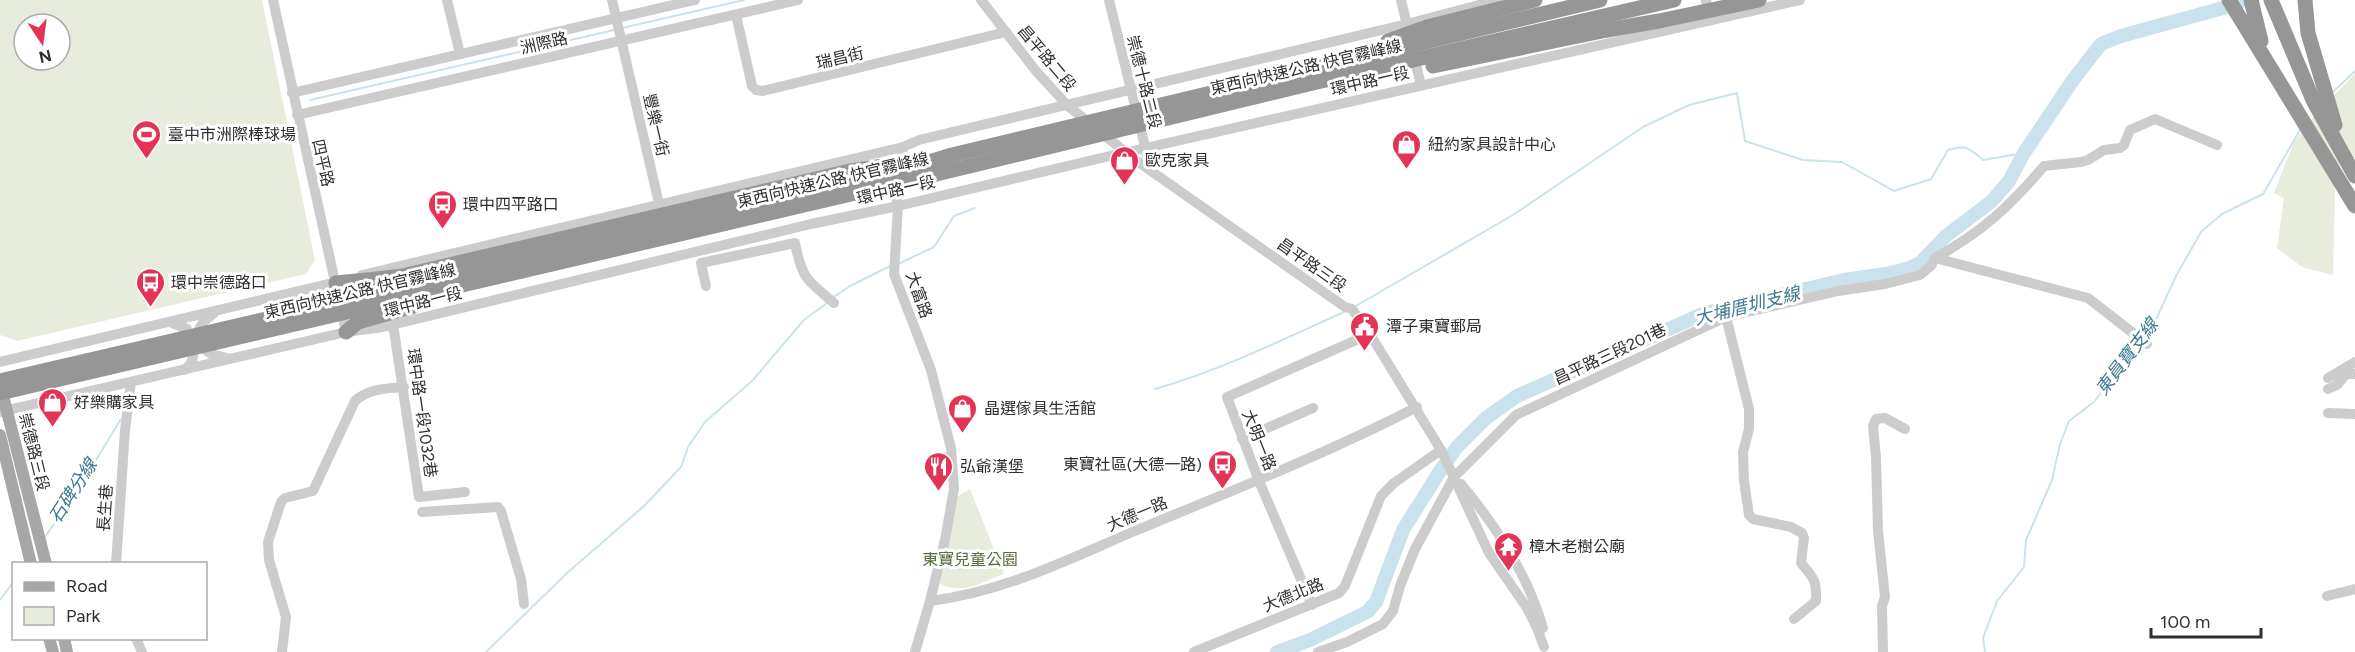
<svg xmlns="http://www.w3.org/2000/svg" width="2355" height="652" font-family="Figtree,'Noto Sans TC',sans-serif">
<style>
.green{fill:#e7ecdd;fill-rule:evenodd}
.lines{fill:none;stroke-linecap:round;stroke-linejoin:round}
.stream{stroke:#cae2ec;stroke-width:2}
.river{stroke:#cae2ec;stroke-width:14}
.minor{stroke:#ccc;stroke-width:10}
.major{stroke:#a7a7a7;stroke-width:12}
.highway{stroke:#969696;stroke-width:15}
.highway-bridge{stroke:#969696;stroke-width:15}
.labels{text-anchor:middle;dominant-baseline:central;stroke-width:6;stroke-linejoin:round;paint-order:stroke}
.street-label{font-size:16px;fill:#2f2f2f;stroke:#fff}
.poi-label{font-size:16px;fill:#2f2f2f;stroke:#fff;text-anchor:start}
.park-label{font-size:16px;fill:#586b3d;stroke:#fff}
.water-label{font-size:18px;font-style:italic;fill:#3d7a91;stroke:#fff}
</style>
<rect width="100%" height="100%" fill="#fff"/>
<g class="green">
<path d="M0,0H262L315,260L306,274L17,341L0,335ZM24,24H60V60H24Z"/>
<polygon points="2355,74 2355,158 2331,169 2335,191 2333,275 2302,267 2277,248 2284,198 2274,193 2294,142 2317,112"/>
<path d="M970,489L1004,574C977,584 965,595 937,583L956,497Z"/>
</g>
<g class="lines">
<g class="stream">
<polyline points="622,28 744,0"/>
<polyline points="2333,92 2355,71"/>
<polyline points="310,100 614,30"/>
<polyline points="898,264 934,247 954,216 975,208"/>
<polyline points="834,297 850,286 892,265"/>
<path d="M1354,307L1513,215L1643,127L1689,105L1737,93L1745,141L1803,160L1842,162L1894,191L1931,179L1948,150C1967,145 1968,147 1983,160L2024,153"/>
<polyline points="2143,337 2153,326 2176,276 2201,232 2222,214 2263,194 2300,130"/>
<path d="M1155,389C1221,370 1282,340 1344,312"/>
<polyline points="45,537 80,486 121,419"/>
<polyline points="0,600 14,581"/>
<polyline points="486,652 566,574 644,506 681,467 688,447 705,422 752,381 804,320 827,303"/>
<polyline points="1985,652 1983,638 1997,601 2024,567 2026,540 2052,480 2060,444 2069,421 2094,402 2110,381 2117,366 2127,350 2139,341"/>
</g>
<polyline class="river" points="1277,652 1310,640 1367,612 1376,602 1403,530 1440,471 1457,447 1486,418 1517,396 1705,313 1844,280 1886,274 1909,268 1920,263 1946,236 1992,201 2009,181 2024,153 2073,80 2101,44 2121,36 2234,5 2243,0"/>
<g class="minor">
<polyline points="273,0 346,332"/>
<polyline points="447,0 460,54"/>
<polyline points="612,0 660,208"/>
<polyline points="981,0 1036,71 1067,105 1134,159 1345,307 1352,309 1370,334 1441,450 1489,553 1527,608 1537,628 1544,647"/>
<polyline points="1109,0 1151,171"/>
<polyline points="1401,0 1408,29"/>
<polyline points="1706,0 1710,17"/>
<polyline points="736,15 752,86 756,90 763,91 1006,32"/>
<polyline points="1413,53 1421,85"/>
<polyline points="292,93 695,0"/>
<polyline points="297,115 798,0"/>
<polyline points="903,147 895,192 898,206 894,274 931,370 951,448 954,489 945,540 930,601 915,652"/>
<path d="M1935,258C1983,231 2009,207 2044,166L2081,162L2088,160L2104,150L2120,148L2124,145L2130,130L2155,119L2217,145"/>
<polyline points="1935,258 2088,298 2147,344"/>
<polyline points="362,275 903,147 919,140 1407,24 1498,0"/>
<path d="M706,286L701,263L795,243C802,279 807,280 834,303"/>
<polyline points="214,313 204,321 199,329 203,348 211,354 227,358"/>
<path d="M1726,317L1749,409V429L1743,452L1744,481L1749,515L1753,519L1791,527L1802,533L1804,538L1801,563C1814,578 1817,581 1816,601L1794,619"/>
<path d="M172,323L187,329C191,345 200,359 184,370"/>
<polyline points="393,324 419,497 465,492"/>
<polyline points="0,362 341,281"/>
<polyline points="2328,378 2355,362"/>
<polyline points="2328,389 2337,385 2346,374 2355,374"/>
<polyline points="0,412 346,332 383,327 811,224 898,206 1110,156 1800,0"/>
<polyline points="2328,413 2355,414"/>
<polyline points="1242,439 1313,408"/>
<path d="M1461,484C1496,526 1528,575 1543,628"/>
<polyline points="422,512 498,507 501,511 521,579 524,604"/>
<polyline points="116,564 125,430 131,382"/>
<polyline points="2327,596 2355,589"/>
<path d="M930,601C1004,592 1069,559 1137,530C1231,491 1326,454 1417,407"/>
<polyline points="1312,605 1259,481 1227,397 1370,334"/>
<polyline points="136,638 142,652"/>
<path d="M282,652L286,617L269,560L268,542L281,502L285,498L313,491L355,401C369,388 386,389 404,387"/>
<polyline points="1194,652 1339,593 1345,586 1381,496 1394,483 1441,450"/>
<polyline points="1318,652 1347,642 1383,624 1393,611 1400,586 1415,549 1454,477 1516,415 1726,317 1838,291 1885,284 1920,275 1931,266 1935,258"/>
<polyline points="1883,652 1882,606 1885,597 1878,531 1876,457 1873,426 1876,419 1885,418 1905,429"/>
</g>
<g class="major">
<polyline points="0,384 46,564"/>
<polyline points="0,435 31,564"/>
<polyline points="49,638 53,652"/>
<polyline points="64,638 67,652"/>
</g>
<g class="highway">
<polyline points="2229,0 2355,206"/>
<polyline points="2251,0 2261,41"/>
<polyline points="2271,0 2313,100 2355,176"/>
<polyline points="2305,0 2308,33 2335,125"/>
<polyline points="1433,66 1607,30"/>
<polyline points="336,283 377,279"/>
<polyline points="346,332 358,322 414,306"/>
</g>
<g class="highway-bridge">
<polyline points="1607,30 1659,21 1759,0"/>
<polyline points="1388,41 1427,27 1535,0"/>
<polyline points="377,279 402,276 850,171 890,165"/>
<polyline points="0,381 890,174 952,155 1600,0"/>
<polyline points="0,393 924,177 1317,82 1674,0"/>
</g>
</g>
<defs>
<symbol id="stadium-pin" viewBox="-11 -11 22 30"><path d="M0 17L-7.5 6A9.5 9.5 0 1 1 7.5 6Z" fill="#e43455" stroke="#fff"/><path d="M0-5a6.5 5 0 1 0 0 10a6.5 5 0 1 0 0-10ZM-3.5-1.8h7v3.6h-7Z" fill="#fff"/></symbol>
<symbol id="shop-pin" viewBox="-11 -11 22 30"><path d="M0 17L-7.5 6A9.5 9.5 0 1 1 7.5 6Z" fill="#e43455" stroke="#fff"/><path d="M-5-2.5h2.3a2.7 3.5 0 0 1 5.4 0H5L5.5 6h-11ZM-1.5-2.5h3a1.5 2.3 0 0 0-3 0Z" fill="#fff"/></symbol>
<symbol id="bus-pin" viewBox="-11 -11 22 30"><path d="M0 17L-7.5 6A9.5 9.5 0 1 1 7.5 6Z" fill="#e43455" stroke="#fff"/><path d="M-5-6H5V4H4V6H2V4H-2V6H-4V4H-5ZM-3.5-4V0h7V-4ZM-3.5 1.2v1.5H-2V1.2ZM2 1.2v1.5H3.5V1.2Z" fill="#fff"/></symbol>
<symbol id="civic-pin" viewBox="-11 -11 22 30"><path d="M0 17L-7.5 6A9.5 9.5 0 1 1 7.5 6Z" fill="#e43455" stroke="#fff"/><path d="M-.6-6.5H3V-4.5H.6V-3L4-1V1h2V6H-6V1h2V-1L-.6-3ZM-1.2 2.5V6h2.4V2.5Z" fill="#fff"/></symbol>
<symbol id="restaurant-pin" viewBox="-11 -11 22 30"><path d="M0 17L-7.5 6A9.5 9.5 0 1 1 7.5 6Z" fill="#e43455" stroke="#fff"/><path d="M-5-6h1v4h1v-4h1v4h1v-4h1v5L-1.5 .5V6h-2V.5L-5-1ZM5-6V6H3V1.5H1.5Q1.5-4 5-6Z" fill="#fff"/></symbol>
<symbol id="temple-pin" viewBox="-11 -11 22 30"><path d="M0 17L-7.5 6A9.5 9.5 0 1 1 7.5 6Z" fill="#e43455" stroke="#fff"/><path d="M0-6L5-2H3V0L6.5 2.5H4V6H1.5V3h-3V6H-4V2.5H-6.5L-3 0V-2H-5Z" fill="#fff"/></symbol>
</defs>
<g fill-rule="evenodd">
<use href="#stadium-pin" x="130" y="118" width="33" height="45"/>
<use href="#shop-pin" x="1390" y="128" width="33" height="45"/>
<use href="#shop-pin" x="1108" y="144" width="33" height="45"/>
<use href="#bus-pin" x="426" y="188" width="33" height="45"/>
<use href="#bus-pin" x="134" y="266" width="33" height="45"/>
<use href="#civic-pin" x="1348" y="310" width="33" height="45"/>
<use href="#shop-pin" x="36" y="386" width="33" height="45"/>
<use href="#shop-pin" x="946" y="392" width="33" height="45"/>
<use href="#bus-pin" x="1206" y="448" width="33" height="45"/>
<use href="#restaurant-pin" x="922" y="450" width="33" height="45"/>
<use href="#temple-pin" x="1492" y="530" width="33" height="45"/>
</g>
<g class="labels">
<g class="street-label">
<text transform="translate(544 43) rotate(-13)">洲際路</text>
<text transform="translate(840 58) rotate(-13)">瑞昌街</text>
<text transform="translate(1047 58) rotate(50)">昌平路二段</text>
<text transform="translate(1306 67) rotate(-13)">東西向快速公路 快官霧峰線</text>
<text transform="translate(1370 81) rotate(-13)">環中路一段</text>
<text transform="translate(1144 82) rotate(76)">崇德十路二段</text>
<text transform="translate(656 125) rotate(77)">豐樂一街</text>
<text transform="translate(323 163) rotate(77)">四平路</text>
<text transform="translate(833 180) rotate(-13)">東西向快速公路 快官霧峰線</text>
<text transform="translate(896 190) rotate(-13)">環中路一段</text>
<text transform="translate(1312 265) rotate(35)">昌平路三段</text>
<text transform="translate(360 291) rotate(-13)">東西向快速公路 快官霧峰線</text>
<text transform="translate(919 295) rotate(71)">大富路</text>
<text transform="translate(423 302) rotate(-14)">環中路一段</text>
<text transform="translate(1610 354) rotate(-25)">昌平路三段201巷</text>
<text transform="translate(422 413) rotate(82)">環中路一段1032巷</text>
<text transform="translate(1259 440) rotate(68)">大明一路</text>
<text transform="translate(34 452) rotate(76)">崇德路三段</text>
<text transform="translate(105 508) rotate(-86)">長生巷</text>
<text transform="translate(1137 514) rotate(-23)">大德一路</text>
<text transform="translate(1293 595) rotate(-22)">大德北路</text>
</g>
<g class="poi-label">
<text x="168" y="134">臺中市洲際棒球場</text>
<text x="1428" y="144">紐約家具設計中心</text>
<text x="1145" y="160">歐克家具</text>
<text x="463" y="204">環中四平路口</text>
<text x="171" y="282">環中崇德路口</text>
<text x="1386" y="326">潭子東寶郵局</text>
<text x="74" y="402">好樂購家具</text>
<text x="984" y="408">晶選傢具生活館</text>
<text x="1202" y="464" text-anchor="end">東寶社區(大德一路)</text>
<text x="960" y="466">弘爺漢堡</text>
<text x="1529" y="546">樟木老樹公廟</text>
</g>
<g class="park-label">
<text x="970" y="559">東寶兒童公園</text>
</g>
<g class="water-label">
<text transform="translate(1747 306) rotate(-14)">大埔厝圳支線</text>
<text transform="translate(2127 357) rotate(-53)">東員寶支線</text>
<text transform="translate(73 491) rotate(-57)">石碑分線</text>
</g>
</g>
<rect x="12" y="562" width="195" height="78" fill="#ffffff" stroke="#acacac" stroke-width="1.5"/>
<rect x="24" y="582" width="30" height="9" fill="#a7a7a7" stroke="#acacac" stroke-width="1.5"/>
<text x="66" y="592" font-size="18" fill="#2f2f2f">Road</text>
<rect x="24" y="607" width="30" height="18" fill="#e7ecdd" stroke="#acacac" stroke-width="1.5"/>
<text x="66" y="622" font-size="18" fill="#2f2f2f">Park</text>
<g transform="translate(42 42) rotate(167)"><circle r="28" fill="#ffffff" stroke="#acacac" stroke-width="1.5"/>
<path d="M0-4.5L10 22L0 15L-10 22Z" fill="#e43455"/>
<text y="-9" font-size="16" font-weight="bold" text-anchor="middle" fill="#2f2f2f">N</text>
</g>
<path d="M2151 628v9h110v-9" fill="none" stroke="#2f2f2f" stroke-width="3"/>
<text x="2160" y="628" font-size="18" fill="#2f2f2f" stroke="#ffffff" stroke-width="4.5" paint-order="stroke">100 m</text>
</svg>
